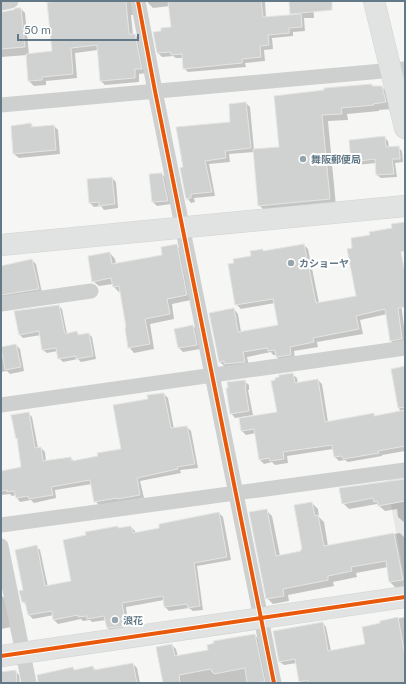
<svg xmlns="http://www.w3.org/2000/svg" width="406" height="684" font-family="Lato,'Noto Sans JP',sans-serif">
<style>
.built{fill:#e6e7e6}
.shadow{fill:#0003}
.building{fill:#d0d2d2;stroke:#e5e5e4}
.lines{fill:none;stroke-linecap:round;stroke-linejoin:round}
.secondary-casing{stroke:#d2d4d4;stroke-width:22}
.street{stroke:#cecfcf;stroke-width:15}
.secondary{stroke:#e1e2e2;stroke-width:21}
.cycleway-casing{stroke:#fff;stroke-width:6}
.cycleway{stroke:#e8590c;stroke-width:4}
.poi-dot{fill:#96a5ad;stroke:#fff;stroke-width:1.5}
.labels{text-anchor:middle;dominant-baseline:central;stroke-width:4;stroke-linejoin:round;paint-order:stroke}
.poi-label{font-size:10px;font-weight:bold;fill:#637987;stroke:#fff;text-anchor:start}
</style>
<rect width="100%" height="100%" fill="#f6f6f4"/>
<polygon class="built" points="405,474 405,582 386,477"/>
<g class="shadow">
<polygon points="48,1 135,1 133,15 131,15 133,35 135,35 139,39 146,73 139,74 139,82 105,85 101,81 98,50 75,53 77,78 46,81 46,85 34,86 29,81 27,55 1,57 1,22 21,9 25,13 29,55 53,52"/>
<polygon points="148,1 265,1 266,18 292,15 291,14 290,1 313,1 314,18 304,18 305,31 293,32 293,36 272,38 273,49 264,50 265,61 245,63 246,67 188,72 184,68 184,58 176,58 173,56 162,57 158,53 154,33 172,28 170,6 153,8 148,3"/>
<polygon points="371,85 374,87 382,87 388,93 392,109 379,110 379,111 347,114 348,120 328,121 336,206 266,212 259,205 254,152 229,154 230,162 209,164 215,196 194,198 195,202 191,203 187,198 181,169 232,123 246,103 250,107 254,150 280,148 275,97"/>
<polygon points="31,124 34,128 54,126 58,130 60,154 19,158 14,154 12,126"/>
<polygon points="384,137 388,141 389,148 398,147 402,151 403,162 395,163 397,177 381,178 377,175 376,163 356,165 352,161"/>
<polygon points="162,174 166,178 171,204 157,206 153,202"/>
<polygon points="112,178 116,182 118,208 104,210 101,206 94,207 90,203"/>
<polygon points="392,234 405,334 405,344 396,345 391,341 387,314 360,320 363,334 317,342 318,347 294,351 295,359 281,361 277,357 276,355 273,355 271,352 247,357 249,366 224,366 220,362 234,309 238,314 241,332 279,326 275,303 241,309 236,304 235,264 252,257 262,250 264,252 304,245 308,249 319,303 357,297"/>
<polygon points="176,245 181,251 191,300 172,304 174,319 150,324 154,349 134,353 129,347 127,328 121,291 119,292 114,287 113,284 99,286 93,281 110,253 115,259 116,264 163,256"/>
<polygon points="32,260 36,264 42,293 1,301 1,266"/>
<polygon points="59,306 62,309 67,334 77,333 80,335 89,334 92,337 96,359 81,362 78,359 63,362 59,358 58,351 47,353 43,350 41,335 23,338 20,335"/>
<polygon points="193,326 197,330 200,349 183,352 179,348"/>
<polygon points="16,345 20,349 24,371 10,374 7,371 1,372 1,348"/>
<polygon points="405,368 405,451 382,455 382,456 348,462 345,460 339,461 335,457 333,449 287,456 288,463 275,465 272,462 264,464 260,460 256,433 246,435 242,431 240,419 278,413 292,374 297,378 298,384 318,380 322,384 328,422 373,414 376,417 400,412 392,370"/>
<polygon points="244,381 249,385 249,390 248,390 253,415 235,418 231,413"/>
<polygon points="164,394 168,398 174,429 187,427 191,431 198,468 180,470 181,473 140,481 144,498 99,505 95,501 92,484 55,490 56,498 34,503 31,500 20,502 17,498 16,495 12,496 10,494 1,495 1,472 22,468 18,439 17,438 28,413 32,417 38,448 41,448 45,452 46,462 71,458 74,461 99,457 122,450 149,400"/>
<polygon points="405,480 405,523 398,517 397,509 385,511 377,504 349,509 343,503"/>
<polygon points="312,503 318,509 319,517 324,522 328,546 400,533 405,538 405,586 396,588 390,582 388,567 356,573 357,577 333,582 334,586 288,595 289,601 273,604 267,598 266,510 272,516 280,556 302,552 303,550"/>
<polygon points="219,513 223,517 231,560 197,566 203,610 193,611 189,608 169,611 165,607 164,600 126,607 129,629 112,632 108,628 106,620 92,622 90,620 83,621 81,619 58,624 54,620 54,615 33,619 29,615 27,606 23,602 24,591 36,546 40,550 48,587 72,582 87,536 118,527 120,529 131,527 135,531 136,533 161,529"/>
<polygon points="1,595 5,599 11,627 1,629"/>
<polygon points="405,617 405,683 301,683 297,663 284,665 280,662 323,623 326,627 331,651 366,644 381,624 381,622"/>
<polygon points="255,635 258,639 267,683 164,683 172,645 176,649 178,657 209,651"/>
<polygon points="133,664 137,668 140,683 43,683 73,669 75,671 93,667 96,670"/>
<polygon points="15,671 19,675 20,683 1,683 1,673"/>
</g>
<g class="building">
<polygon points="64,1 126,1 129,34 135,34 142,69 135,69 135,78 100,81 97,45 71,48 73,74 42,77 42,80 28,81 26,54 52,51 47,2"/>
<polygon points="168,1 261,1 263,17 301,14 302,27 289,28 289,33 268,35 269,45 260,46 261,57 242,59 242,63 183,69 182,54 171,55 171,52 157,53 153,32 161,31 161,28 171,27"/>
<polygon points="289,1 332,1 332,10 290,14"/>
<polygon points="16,8 21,8 25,47 1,49 1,12 13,10"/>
<polygon points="372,84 372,86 382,86 386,102 373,104 374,105 341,108 342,114 322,115 330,199 258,206 253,149 279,147 274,96 324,90 324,88"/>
<polygon points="246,102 251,148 225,151 226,158 205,161 212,192 191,194 191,198 186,199 180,168 183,167 176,127 230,122 229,104"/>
<polygon points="31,123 31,127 54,125 56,150 13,154 11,126"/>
<polygon points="385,136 386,147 399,146 400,159 392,159 394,174 376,175 375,159 351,162 349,140"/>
<polygon points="162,173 168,201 152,202 149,174"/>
<polygon points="112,177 115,204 99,206 99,202 89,203 87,179"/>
<polygon points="405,222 405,251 401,252 405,273 405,307 398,308 402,339 390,341 385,309 356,316 359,329 313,338 314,342 290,347 291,355 276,357 275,350 268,351 267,348 243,352 245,362 224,364 224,361 219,362 209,313 234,308 238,332 278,325 273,299 235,305 228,264 234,263 233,259 251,256 250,251 263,249 263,251 304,244 316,303 356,296 347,249 352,248 351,238 370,235 369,232 392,228 391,224"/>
<polygon points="177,244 187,295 167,299 170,314 145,319 150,344 128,348 125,328 126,327 119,286 113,287 111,278 92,282 88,256 110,252 112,264 162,255 161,247"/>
<polygon points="32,259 39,289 1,295 1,266"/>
<polygon points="59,305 65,334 77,331 78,335 89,333 93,356 76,359 76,356 58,359 56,348 42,350 39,331 19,335 14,311"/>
<polygon points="193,325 197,345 178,348 174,329"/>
<polygon points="16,344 21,367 5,370 1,347"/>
<polygon points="405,366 405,407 398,408 391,369"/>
<polygon points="293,373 295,383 318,379 325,422 374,413 374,416 405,410 405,446 378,451 379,453 343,459 342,456 334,457 332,445 283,452 284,459 270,461 269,458 259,460 254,429 241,431 239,418 277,412 271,381 275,380 275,378 279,377 279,375"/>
<polygon points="245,380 246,386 245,386 249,411 230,414 226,388 228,388 227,382"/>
<polygon points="164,393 171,428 187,426 195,464 177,467 178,469 137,478 140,495 117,499 117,498 94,502 90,480 51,487 53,495 29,499 28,496 16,498 14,491 7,492 7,490 1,491 1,471 21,467 17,438 16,439 11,415 29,412 35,448 41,447 43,461 71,457 72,461 98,456 97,453 121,449 113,405 148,399 147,395"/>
<polygon points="405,479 405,501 378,506 377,501 374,502 373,498 342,504 339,488"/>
<polygon points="312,502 315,516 318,515 324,546 394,533 403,580 389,582 386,561 351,567 352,571 328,576 328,580 283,589 284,596 266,599 249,512 267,509 276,556 301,551 300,550 302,549 294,505"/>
<polygon points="219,512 227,557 194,563 200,606 188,608 187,604 164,607 163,596 122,603 126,626 107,628 104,616 87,619 87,616 78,617 78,615 53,620 52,611 28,615 25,602 22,602 19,591 23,590 15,550 37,545 45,586 71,581 63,540 86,535 85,532 118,526 118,528 131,526 133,533 159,528 159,524"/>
<polygon points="398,617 405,656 405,683 308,683 307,680 299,682 295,659 279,662 273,631 323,622 328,651 365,644 362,627 380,623 380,621"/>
<polygon points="255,634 265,682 247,683 245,668 214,674 213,672 212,672 211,669 179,675 180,683 163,683 156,647 172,644 175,656 208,650 207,645 214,643 213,641"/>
<polygon points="133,663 137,683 38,683 37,675 73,667 74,670 93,666 94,670"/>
<polygon points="16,670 17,683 1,683 1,672"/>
</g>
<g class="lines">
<defs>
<g id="secondary">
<polyline points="374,1 405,128"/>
<polyline points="1,245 405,206"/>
<polyline points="1,656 405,597"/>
</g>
</defs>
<use href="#secondary" class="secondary-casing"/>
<g class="street">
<polyline points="138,1 155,91 274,683"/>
<polyline points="1,3 11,1"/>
<polyline points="1,105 405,69"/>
<polyline points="1,304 91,291"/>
<polyline points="1,405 405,348"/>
<polyline points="1,525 405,470"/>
<polyline points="1,546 29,683"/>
</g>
<use href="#secondary" class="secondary"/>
<defs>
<g id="cycleway">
<polyline points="138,1 155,91 274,683"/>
<polyline points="1,656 405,597"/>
</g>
</defs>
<use href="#cycleway" class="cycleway-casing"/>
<use href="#cycleway" class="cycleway"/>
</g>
<g class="poi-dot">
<circle cx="303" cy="159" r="4"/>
<circle cx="291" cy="263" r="4"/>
<circle cx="115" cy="620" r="4"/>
</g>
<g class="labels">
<g class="poi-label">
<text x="311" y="159">舞阪郵便局</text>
<text x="299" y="263">カショーヤ</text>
<text x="123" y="620">浪花</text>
</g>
</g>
<rect width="406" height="684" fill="none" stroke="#637987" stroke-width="4"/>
<path d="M18 34v6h120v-6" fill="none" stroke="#637987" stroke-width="2"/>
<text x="24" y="34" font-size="12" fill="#637987" stroke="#ffffff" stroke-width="3" paint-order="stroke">50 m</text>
</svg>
